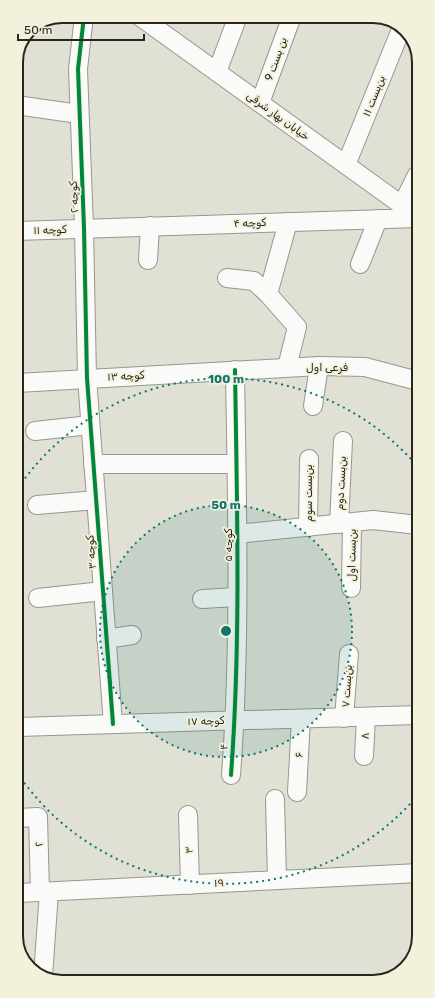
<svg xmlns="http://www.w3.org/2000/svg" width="435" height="998" font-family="Rubik,Vazirmatn,sans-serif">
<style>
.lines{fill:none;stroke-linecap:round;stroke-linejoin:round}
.minor-casing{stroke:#97978e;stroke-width:20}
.minor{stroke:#fafaf9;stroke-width:18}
.cycleway-casing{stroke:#f3f1db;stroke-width:6}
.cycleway{stroke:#00873e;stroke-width:4}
.ring{fill:none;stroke:#0f766e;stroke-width:2;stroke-dasharray:2 4}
.labels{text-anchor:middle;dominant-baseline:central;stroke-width:3.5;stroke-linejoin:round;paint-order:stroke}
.street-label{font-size:11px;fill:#27261e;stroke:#f3f1db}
.rim{fill:none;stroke:#27261e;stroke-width:2}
.centre{fill:#0f766e;stroke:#f3f1db;stroke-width:2}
.ring-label{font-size:12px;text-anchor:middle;font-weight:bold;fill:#0f766e;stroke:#f3f1db;stroke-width:3.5;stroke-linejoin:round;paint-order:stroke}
</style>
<rect width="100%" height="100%" fill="#e0e0d4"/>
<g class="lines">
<defs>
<g id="minor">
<polyline points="84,16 78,69 84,228 87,378 113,724"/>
<polyline points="139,16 417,216"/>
<polyline points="217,72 238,16"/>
<polyline points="260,103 292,16"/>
<polyline points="16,105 79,114"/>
<polyline points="346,165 402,27"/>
<polyline points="402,205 417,175"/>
<polyline points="17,231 417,218"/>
<polyline points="148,260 150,226"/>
<polyline points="360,264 378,219"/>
<polyline points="227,278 254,281 268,294"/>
<polyline points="287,367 297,327 268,294 288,222"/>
<polyline points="17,383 319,366 365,367 418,381"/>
<polyline points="313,406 319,366"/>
<polyline points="35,431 90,425"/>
<polyline points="93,464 236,464"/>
<polyline points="37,505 96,500"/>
<polyline points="339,524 343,441"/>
<polyline points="308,527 309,459"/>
<polyline points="237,534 373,520 418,525"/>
<polyline points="351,588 352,523"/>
<polyline points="38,598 103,591"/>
<polyline points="202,599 237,597"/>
<polyline points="106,639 132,635"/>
<polyline points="344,718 349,654"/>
<polyline points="18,727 418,715"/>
<polyline points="364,756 366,717"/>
<path d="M231,775C241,641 237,505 235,370"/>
<polyline points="297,792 301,719"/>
<polyline points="275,799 277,880"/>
<polyline points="188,815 190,885"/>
<polyline points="18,818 38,817 40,892"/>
<polyline points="18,893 419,873"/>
<polyline points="43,976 49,892"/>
</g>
</defs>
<use href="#minor" class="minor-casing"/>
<use href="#minor" class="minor"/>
<defs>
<g id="cycleway">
<polyline points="84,16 78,69 84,228 87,378 113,724"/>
<path d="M231,775C241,641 237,505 235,370"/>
</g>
</defs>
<use href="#cycleway" class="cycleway-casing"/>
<use href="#cycleway" class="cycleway"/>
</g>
<circle cx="226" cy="631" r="126" fill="#0f766e" fill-opacity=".12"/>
<g class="ring">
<circle cx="226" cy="631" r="126"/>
<path d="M418 795A252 252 0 0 1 18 774M18 488A252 252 0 0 1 418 467"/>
</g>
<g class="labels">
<g class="street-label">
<text transform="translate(276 59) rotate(-70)">بن بست 9</text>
<text transform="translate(374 96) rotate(-68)">بن‌بست ۱۱</text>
<text transform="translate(278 116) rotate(36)">خیابان بهار شرقی</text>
<text transform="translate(74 197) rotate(-92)">کوچه ۲</text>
<text transform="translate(250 223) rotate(-2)">کوچه ۴</text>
<text transform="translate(50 230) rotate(-2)">کوچه ۱۱</text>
<text x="327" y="367">فرعی اول</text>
<text transform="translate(126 376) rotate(-3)">کوچه ۱۳</text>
<text transform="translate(341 483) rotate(-87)">بن‌بست دوم</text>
<text transform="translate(308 493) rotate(-90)">بن‌بست سوم</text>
<text transform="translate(228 545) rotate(-90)">کوچه ۵</text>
<text transform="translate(91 552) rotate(-94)">کوچه ۳</text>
<text transform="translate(352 555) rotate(-89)">بن‌بست اول</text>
<text transform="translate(347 686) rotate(-86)">بن‌بست ۷</text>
<text transform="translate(206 721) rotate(-2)">کوچه ۱۷</text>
<text transform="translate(365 736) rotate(-88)">۸</text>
<text transform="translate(224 747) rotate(-86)">۴</text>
<text transform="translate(299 755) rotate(-87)">۶</text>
<text transform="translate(39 844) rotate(-91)">۲</text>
<text transform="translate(189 850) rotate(-91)">۳</text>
<text transform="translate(219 883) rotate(-3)">۱۹</text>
</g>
</g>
<path d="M0 0H435V998H0ZM62 23H373A39 39 0 0 1 412 62V936A39 39 0 0 1 373 975H62A39 39 0 0 1 23 936V62A39 39 0 0 1 62 23Z" fill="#f3f1db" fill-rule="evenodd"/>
<path class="rim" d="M62 23H373A39 39 0 0 1 412 62V936A39 39 0 0 1 373 975H62A39 39 0 0 1 23 936V62A39 39 0 0 1 62 23Z"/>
<circle cx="226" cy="631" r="6" class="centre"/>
<g class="ring-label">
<text x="226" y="383">100 m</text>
<text x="226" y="509">50 m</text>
</g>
<path d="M18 34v6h126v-6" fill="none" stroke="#27261e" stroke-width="2"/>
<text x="24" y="34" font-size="12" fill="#27261e" stroke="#f3f1db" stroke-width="3" paint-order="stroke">50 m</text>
</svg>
